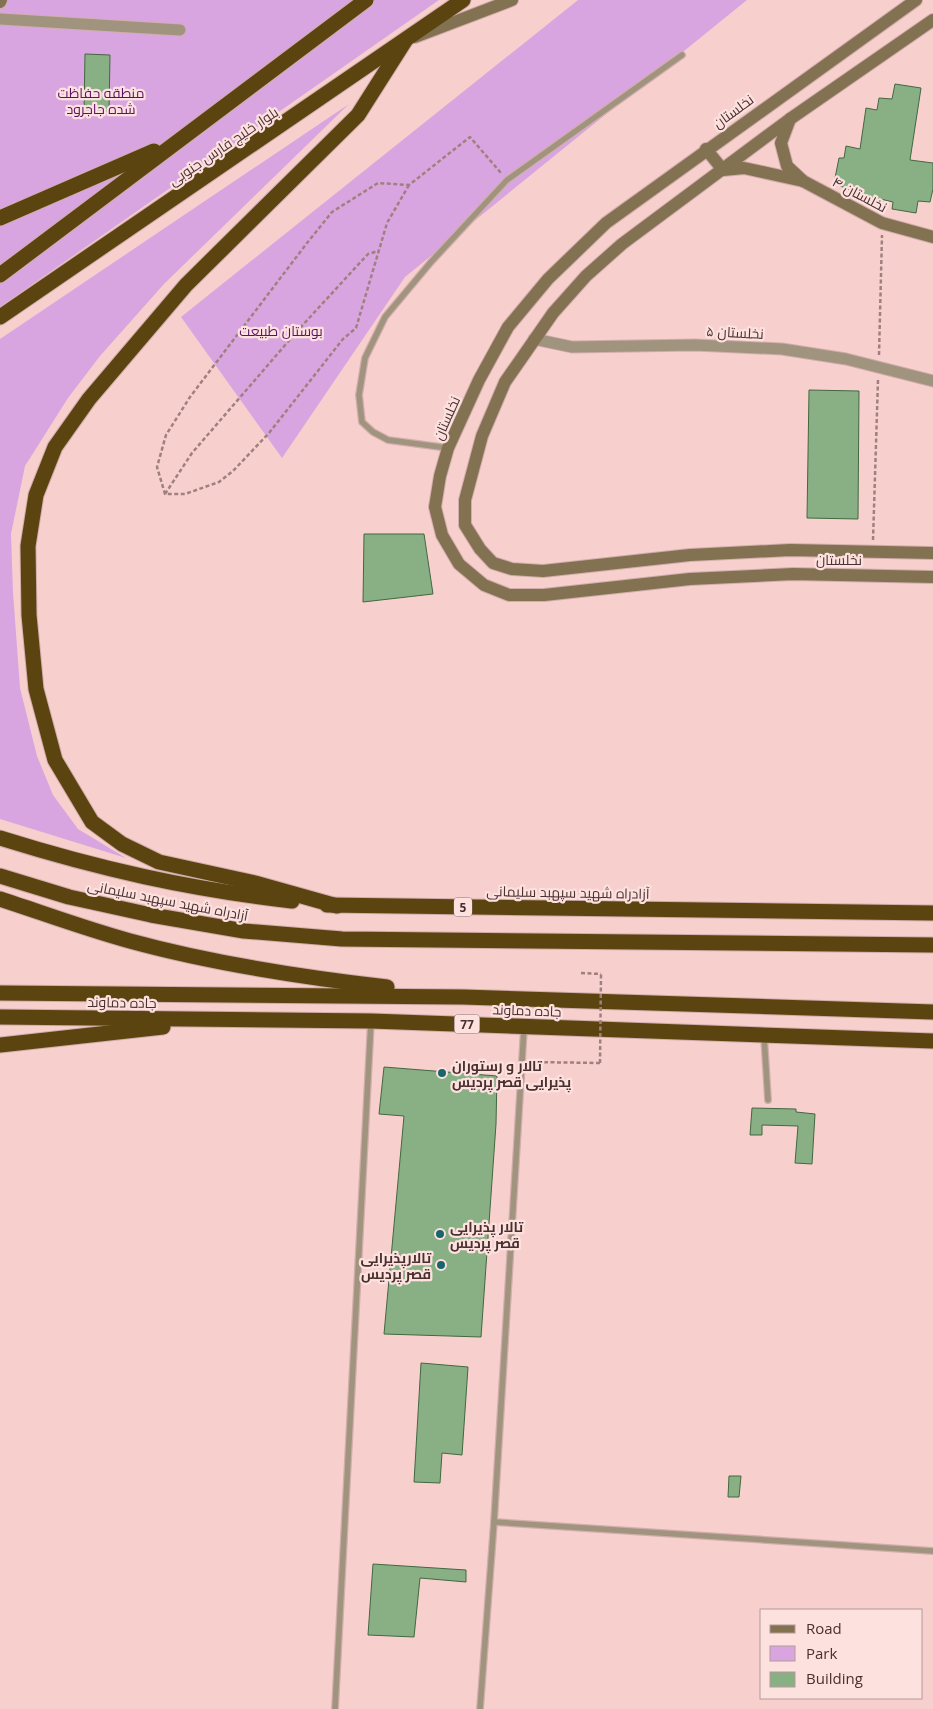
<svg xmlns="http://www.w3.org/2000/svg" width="933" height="1709" font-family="'Open Sans',Cairo,sans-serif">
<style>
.green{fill:#d9a5e0}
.building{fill:#89b085;stroke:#436740}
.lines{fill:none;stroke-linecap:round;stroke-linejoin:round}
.lane-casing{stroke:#d1adab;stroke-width:8}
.street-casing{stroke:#d1adab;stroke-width:13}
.secondary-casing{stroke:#d1adab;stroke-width:14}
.highway-casing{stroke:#d1adab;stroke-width:17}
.path{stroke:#a0807f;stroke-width:2.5;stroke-dasharray:4 2.5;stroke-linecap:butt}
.lane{stroke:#a0947f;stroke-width:5.5}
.street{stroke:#a0947f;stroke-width:11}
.secondary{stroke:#837252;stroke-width:12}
.highway{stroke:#5c4410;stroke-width:15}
.path-bridge{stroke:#a0807f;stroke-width:2.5;stroke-dasharray:4 2.5;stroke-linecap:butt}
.poi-dot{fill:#18666c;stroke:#fce1df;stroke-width:2}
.labels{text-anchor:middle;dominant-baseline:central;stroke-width:4.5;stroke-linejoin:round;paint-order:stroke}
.shield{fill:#fce1df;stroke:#7f6564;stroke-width:1}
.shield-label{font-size:12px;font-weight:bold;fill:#49302f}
.park-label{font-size:14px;fill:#5b1165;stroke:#fce1df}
.street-label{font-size:14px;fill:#49302f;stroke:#fce1df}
.poi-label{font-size:14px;font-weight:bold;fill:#49302f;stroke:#fce1df;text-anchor:start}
</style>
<rect width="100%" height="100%" fill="#f7d0ce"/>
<g class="green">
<polygon points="0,0 439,0 0,307"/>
<polygon points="578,0 747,0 405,277 282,458 181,317"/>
<polygon points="349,104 164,284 100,356 68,398 25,466 11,534 13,592 20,688 37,756 53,795 78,829 126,858 0,819 0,339"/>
</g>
<g class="building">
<polygon points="85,54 110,55 109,111 84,111"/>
<polygon points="895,84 921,88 910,160 933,163 933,189 930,202 918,201 916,213 892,209 893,202 856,193 834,183 839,158 844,158 846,146 860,149 866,108 877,110 879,98 892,99"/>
<polygon points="809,390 859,391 858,519 807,518"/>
<polygon points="364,534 424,534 433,594 363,602"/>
<polygon points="384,1067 497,1076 496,1124 481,1337 384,1334 404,1116 379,1114"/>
<polygon points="752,1108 796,1109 796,1112 815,1114 812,1164 795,1163 798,1126 762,1125 762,1135 750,1135"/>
<polygon points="421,1363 468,1367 462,1455 442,1453 440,1483 414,1482"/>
<polygon points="729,1476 741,1476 739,1497 728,1497"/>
<polygon points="373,1564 466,1570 466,1582 420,1578 414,1637 368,1635"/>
</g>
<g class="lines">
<defs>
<g id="lane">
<polyline points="448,448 388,440 373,432 362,422 359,395 365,358 385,317 431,262 507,180 682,55"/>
<polyline points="764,1036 768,1100"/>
<polyline points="494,1522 933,1551"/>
<polyline points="335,1709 371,1021"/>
<polyline points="480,1709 494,1522 524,1028"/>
</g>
<g id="street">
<polyline points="0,19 180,30"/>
<polyline points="534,339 572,347 695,345 782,349 846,359 933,381"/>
</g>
<g id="secondary">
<polyline points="916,0 606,223 548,279 508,327 479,380 448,448 440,476 435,507 442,535 459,564 484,585 509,595 544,595 690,579 793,574 933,577"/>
<polyline points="0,2 1,0"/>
<polyline points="933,20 790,119 622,244 586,276 553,313 505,382 482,436 465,500 465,525 480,549 493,563 512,569 543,571 690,555 790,550 933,553"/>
<polyline points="415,37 512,0"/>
<polyline points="790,119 781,143 787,166 803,181 882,223 933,237"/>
<polyline points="706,149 723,170 744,168 803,181"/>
</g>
<g id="highway">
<polyline points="0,218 154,151"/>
<polyline points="0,275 366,0"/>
<polyline points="0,317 463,0"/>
<path d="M0,838C99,869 188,889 292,901"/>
<polyline points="0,876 69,897 151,915 244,931 342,939 933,945"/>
<path d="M0,899C43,913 86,929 130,941C214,964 300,977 387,987"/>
<polyline points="327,905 933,913"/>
<polyline points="337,906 255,883 159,862 122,844 92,822 55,760 36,689 29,615 28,546 36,495 55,447 89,399 186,285 358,115 405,41"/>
<polyline points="0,993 463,997 933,1012"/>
<polyline points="0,1017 371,1021 933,1041"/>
<polyline points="0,1045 163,1027"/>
</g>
</defs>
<use href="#lane" class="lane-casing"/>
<use href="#street" class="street-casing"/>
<use href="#secondary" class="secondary-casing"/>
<use href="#highway" class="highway-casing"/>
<g class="path">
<polyline points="409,185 387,223 356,328 343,339 269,433 233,471 219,482 185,494 165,494 157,467 166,435 190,397 307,243 332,212 378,183 409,185 470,137 501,173"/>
<polyline points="879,355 882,235"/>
<polyline points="165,494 192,453 299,329 368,254 378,251"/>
<polyline points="873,540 878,380"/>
<polyline points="581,973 601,974"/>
<polyline points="531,1062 600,1063"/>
</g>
<use href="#lane" class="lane"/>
<use href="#street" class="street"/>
<use href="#secondary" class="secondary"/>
<use href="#highway" class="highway"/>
<polyline class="path-bridge" points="600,1063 601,974"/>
</g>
<g class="poi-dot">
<circle cx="442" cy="1073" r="5"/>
<circle cx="440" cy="1234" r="5"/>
<circle cx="441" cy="1265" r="5"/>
</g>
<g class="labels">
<g class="shield">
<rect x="454" y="897.5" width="18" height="19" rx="4"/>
<rect x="454.5" y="1014.5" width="25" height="19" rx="4"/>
</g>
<g class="shield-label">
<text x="463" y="907">5</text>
<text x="467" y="1024">77</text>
</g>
<g class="park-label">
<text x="101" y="92">منطقه حفاظت<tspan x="101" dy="16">شده جاجرود</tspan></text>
<text x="281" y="330">بوستان طبیعت</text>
</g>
<g class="street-label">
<text transform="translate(733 111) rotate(-36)">نخلستان</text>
<text transform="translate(223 146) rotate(-34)">بلوار خلیج فارس جنوبی</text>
<text transform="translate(860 194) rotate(28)">نخلستان ۴</text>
<text transform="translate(735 332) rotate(3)">نخلستان ۵</text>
<text transform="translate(446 418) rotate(-66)">نخلستان</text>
<text x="839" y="559">نخلستان</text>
<text transform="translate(568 892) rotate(1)">آزادراه شهید سپهبد سلیمانی</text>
<text transform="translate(168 900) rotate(11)">آزادراه شهید سپهبد سلیمانی</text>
<text transform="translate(122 1002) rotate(1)">جاده دماوند</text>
<text transform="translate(527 1010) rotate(2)">جاده دماوند</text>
</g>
<g class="poi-label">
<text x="452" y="1065">تالار و رستوران<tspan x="452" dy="16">پذیرایی قصر پردیس</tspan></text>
<text x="450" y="1226">تالار پذیرایی<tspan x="450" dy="16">قصر پردیس</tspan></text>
<text x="431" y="1257" text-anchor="end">تالارپذیرایی<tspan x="431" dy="16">قصر پردیس</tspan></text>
</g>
</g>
<rect x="760" y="1609" width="162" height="90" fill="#fce1df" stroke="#b49a99"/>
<rect x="770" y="1625" width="25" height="8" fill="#837252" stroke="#b49a99"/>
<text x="806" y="1634" font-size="15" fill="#49302f">Road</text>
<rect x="770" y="1646" width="25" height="15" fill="#d9a5e0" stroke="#b49a99"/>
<text x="806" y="1659" font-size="15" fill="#49302f">Park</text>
<rect x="770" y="1672" width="25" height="15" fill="#89b085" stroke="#b49a99"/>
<text x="806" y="1684" font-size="15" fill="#49302f">Building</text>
</svg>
